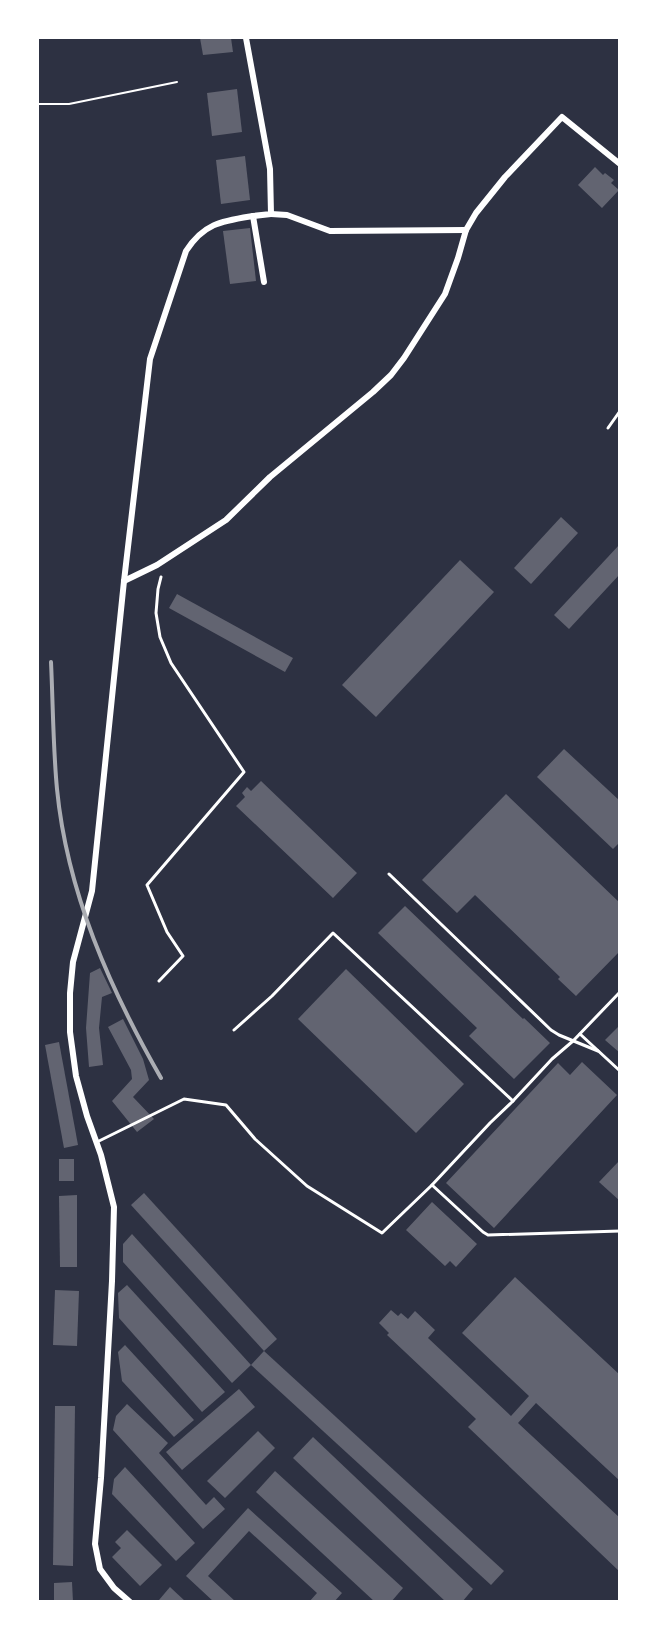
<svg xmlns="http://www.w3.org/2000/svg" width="657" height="1639" font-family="Inter,sans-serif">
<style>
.building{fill:#626471}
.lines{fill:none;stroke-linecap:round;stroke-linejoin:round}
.path{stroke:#fff;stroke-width:2}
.service{stroke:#fff;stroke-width:3}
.minor{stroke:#fff;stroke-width:6}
.rail{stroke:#abadb3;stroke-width:4}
</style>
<rect width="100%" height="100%" fill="#2d3142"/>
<g class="building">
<polygon points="200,38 231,38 233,52 203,55"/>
<polygon points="237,89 242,132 212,136 207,93"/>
<polygon points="245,156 250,200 221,204 216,160"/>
<polygon points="595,167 603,175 605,173 614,180 611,183 619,190 602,208 578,185"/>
<polygon points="250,228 256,281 230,284 223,231"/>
<polygon points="561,517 578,533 531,584 514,568"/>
<polygon points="620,544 620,574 569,629 554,615"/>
<polygon points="460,560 494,592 376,717 342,685"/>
<polygon points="177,594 293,658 285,672 169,608"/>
<polygon points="564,749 620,801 620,842 613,849 537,777"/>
<polygon points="261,781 357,873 333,898 236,806 245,797 242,793 247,787 251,791"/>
<polygon points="506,794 620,903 620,951 576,996 558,979 560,977 475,895 457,913 422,880"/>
<polygon points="405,906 523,1019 524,1018 550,1043 514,1079 469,1036 477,1028 378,933"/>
<polygon points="100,968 112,993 102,997 99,1028 103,1065 89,1067 86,1028 90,973"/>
<polygon points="346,969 464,1084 416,1133 298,1019"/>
<polygon points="123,1019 143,1059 149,1080 133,1097 154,1119 137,1132 112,1101 132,1079 131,1070 108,1027"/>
<polygon points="620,1025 620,1053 605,1040"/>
<polygon points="59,1042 78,1145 64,1148 45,1045"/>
<polygon points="582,1062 617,1095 494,1228 446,1183 558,1063 570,1075"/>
<rect x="59" y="1159" width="15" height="22"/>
<polygon points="620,1160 620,1201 599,1182"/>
<polygon points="144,1193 277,1339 264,1351 131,1205"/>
<polygon points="77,1195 77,1267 60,1267 59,1196"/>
<polygon points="432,1202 477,1244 456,1267 450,1261 445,1266 406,1230"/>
<polygon points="132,1234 251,1365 232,1383 123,1262 123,1244"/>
<polygon points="515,1277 620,1375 620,1481 536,1403 518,1423 620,1518 620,1572 468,1427 476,1419 387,1335 389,1333 379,1323 391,1310 398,1316 401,1313 408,1319 415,1311 435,1330 428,1338 511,1416 529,1396 462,1333"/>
<polygon points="127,1285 225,1392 202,1412 119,1318 118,1293"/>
<polygon points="55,1290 79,1291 77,1346 53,1345"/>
<polygon points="125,1345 194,1420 174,1437 122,1381 118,1352"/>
<polygon points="264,1351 504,1571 491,1585 251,1365"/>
<polygon points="239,1389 255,1407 182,1470 166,1452"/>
<polygon points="127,1404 168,1443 159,1453 206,1505 214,1497 225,1509 203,1529 113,1430 116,1416"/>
<polygon points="55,1406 75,1406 73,1566 53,1565"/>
<polygon points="258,1431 275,1448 225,1498 207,1481"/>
<polygon points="313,1437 473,1589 462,1602 446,1602 293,1458"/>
<polygon points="125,1467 195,1543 176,1561 112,1494 114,1479"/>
<polygon points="275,1471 403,1588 391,1602 375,1602 256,1492"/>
<polygon points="248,1508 342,1593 334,1602 309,1602 317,1593 249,1531 208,1576 236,1602 214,1602 186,1576"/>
<polygon points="127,1530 162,1565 140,1586 112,1557 121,1548 115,1542"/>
<polygon points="72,1582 73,1602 54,1602 54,1583"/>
<polygon points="170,1587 186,1602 161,1602 159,1600"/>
</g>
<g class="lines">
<polyline class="path" points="38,104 69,104 177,82"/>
<g class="service">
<polyline points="608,428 620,411"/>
<polyline points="389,874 551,1030 559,1035 598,1051"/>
<polyline points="159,981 183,956 167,932 147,885 244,772 171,663 160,637 156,613 158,589 161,577"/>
<polyline points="620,992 573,1041 552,1059 512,1102 490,1123 432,1185 483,1232 488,1235 620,1231"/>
<polyline points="234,1030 272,996 333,933 513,1101"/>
<polyline points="580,1034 620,1071"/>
<polyline points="97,1142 184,1099 226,1105 255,1139 307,1186 382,1233 432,1185"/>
</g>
<g class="minor">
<polyline points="246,38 270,169 271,214 253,216 264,282"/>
<polyline points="271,214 287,215 330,231 466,230"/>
<polyline points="124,581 157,565 226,520 270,477 373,392 391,375 404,358 445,294 458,258 466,230 476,213 505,177 562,117 620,164"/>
<path d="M130,1602L114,1588L100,1569L95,1544L101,1478L112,1281L114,1207L101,1155L87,1116L76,1076L70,1032V993L73,962L92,891L124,581L150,359L186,251C204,223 222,221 253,216"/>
</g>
<path class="rail" d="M51,662C53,704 53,747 57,789C67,892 110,989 161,1078"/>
</g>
<rect width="657" height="1639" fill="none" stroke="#ffffff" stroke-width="78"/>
</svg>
